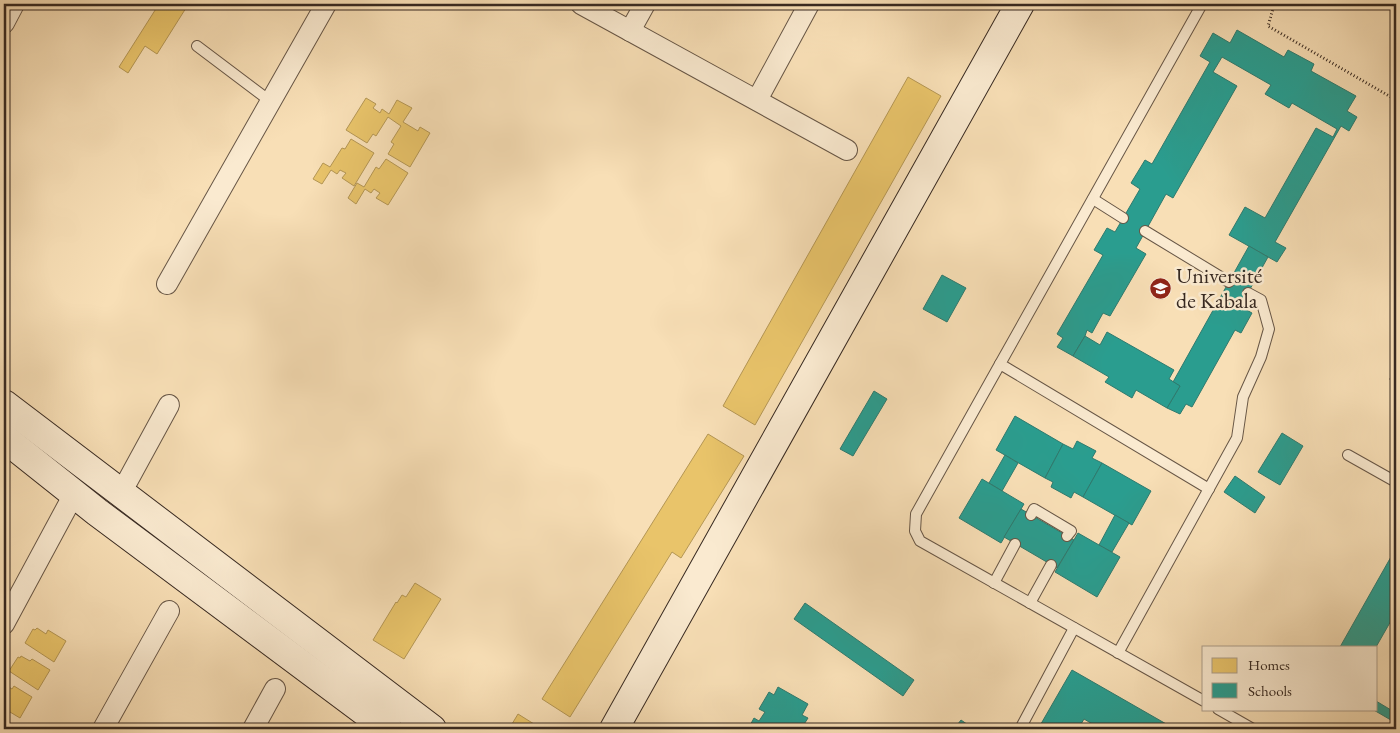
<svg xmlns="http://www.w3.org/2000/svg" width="1400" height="733" font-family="'EB Garamond',serif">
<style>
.homes{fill:#e9c46a;stroke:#b49654}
.schools{fill:#2a9d8f;stroke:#2e7a6e}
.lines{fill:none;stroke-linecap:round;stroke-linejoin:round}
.lane-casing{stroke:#675646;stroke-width:12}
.street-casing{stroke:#675646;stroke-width:22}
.secondary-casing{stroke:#372921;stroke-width:30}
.path{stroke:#372921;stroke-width:3;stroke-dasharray:1 2.5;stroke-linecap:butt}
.lane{stroke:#faead0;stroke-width:10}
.street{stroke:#faead0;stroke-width:20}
.secondary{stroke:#faead0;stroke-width:28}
.labels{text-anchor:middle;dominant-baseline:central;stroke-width:5;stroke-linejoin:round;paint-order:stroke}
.poi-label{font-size:22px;fill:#372921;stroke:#faead0;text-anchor:start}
</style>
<rect width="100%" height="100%" fill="#f8dfb6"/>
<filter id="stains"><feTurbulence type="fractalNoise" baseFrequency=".004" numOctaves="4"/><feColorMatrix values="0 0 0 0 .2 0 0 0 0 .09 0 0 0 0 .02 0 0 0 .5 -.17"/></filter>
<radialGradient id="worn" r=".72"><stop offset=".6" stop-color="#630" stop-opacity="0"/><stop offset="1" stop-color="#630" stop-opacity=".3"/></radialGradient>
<g class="homes">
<polygon points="159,4 180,4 186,8 157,54 145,46 128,73 119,67"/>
<polygon points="908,77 941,96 755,425 723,406"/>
<polygon points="366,98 376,104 373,108 380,113 382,109 389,114 397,100 412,108 403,122 418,131 420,127 430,133 410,167 388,154 394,144 391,142 401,126 388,117 376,136 373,134 367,143 346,130"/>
<polygon points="351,139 374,153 354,186 342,178 346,173 340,170 337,174 331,170 322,184 313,179 323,163 330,167 342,148 345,149"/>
<polygon points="386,159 408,173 388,205 376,198 380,193 374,189 371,193 365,189 356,204 348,198 357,183 364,187 376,167 379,169"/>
<polygon points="708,434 744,456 681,558 672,552 570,717 542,699"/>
<polygon points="415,583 441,599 404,659 373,640 396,602 397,603 402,595 406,597"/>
<polygon points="37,628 46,634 48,630 66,641 54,662 25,643 33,629 35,630"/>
<polygon points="21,656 30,661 32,659 50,670 38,690 9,671 18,657 20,658"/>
<polygon points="4,684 12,689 14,686 32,697 20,718 5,709 6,708 4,706"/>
<polygon points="518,714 534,724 531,729 509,729"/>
<polygon points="4,721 16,729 4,729"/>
</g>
<g class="schools">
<polygon points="1237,30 1284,57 1288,50 1314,64 1311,71 1356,96 1347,111 1357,117 1349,131 1341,126 1275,242 1286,248 1277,262 1229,235 1245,207 1265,218 1316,128 1333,137 1337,129 1292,103 1289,108 1265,94 1271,85 1222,57 1213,72 1237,86 1173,198 1166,194 1136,248 1146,254 1110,316 1103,313 1092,333 1087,330 1085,336 1073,356 1057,347 1063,338 1057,334 1103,255 1094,250 1107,228 1115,232 1140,189 1131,183 1145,160 1152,164 1210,62 1200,56 1213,33 1230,43"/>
<polygon points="1249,246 1268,257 1240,307 1221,296"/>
<polygon points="942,275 966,288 947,322 923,309"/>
<polygon points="1221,296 1252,313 1241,333 1235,330 1192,407 1186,404 1180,414 1167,408 1180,386 1173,382"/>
<polygon points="1107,332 1174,370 1169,379 1180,386 1167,408 1136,390 1132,398 1105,382 1109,377 1073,356 1085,336 1100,345"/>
<polygon points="874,391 887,399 853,456 840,449"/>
<polygon points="1015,416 1063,444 1045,478 996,450"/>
<polygon points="1282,433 1303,446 1280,485 1258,472"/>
<polygon points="1077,441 1096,451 1092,458 1102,463 1083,497 1074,492 1071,498 1051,487 1053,482 1045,478 1063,444 1073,449"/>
<polygon points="1005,455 1018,463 1002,491 989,483"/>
<polygon points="1102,463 1151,491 1132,525 1083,497"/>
<polygon points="1235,476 1265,497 1255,513 1224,492"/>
<polygon points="982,479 1024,504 1001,543 959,518"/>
<polygon points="1021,509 1074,540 1057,568 1004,537"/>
<polygon points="1115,515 1129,523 1112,552 1099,545"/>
<polygon points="1078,533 1120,557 1097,597 1055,572"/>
<polygon points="1396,548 1396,569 1393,574 1396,576 1396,612 1376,647 1340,647"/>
<polygon points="805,603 914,680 903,696 794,619"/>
<polygon points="1072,670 1175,729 1101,729 1084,719 1078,729 1038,729"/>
<polygon points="778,687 808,704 802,715 808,718 801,729 748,729 754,718 759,721 765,712 759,709 769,692 774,695"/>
<polygon points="1376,701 1396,713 1396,723 1372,709 1376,709"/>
<polygon points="961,720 974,729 954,729"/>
</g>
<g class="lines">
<defs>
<g id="lane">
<polyline points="1202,4 1000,364 1209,489"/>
<polyline points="197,46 270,101"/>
<polyline points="1093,199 1123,218"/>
<polyline points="1145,231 1229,282"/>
<polyline points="1000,364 916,514 915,531 920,541 1204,701"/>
<polyline points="1348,455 1396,482"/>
<polyline points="1031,515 1034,509 1071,531 1067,536"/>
<polyline points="994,583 1015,544"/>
<polyline points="1030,603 1051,565"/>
<polyline points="1118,653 1237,438 1243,397 1261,357 1269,329 1261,300 1248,293"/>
<polyline points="1218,709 1253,729"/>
<polyline points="1020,729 1074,628"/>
</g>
<g id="street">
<polyline points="581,4 847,150"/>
<polyline points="4,23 14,4"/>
<polyline points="630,31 645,4"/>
<polyline points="757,100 809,4"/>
<polyline points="167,284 326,4"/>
<polyline points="121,493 169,405"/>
<polyline points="4,624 74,494"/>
<polyline points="103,729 169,611"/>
<polyline points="253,729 275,689"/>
</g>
<g id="secondary">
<polyline points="4,404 432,729"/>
<polyline points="4,438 97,512 388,729"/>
<polyline points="614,729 1020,4"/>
</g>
</defs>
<use href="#lane" class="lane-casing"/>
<use href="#street" class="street-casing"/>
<use href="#secondary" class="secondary-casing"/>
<g class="path">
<polyline points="1276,4 1273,9 1268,26 1396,100"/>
<polyline points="1390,378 1396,381"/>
</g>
<use href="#lane" class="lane"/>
<use href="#street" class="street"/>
<use href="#secondary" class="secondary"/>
</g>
<defs>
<symbol id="university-disc" viewBox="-11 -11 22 22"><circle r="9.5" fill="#8f2418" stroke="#faead0"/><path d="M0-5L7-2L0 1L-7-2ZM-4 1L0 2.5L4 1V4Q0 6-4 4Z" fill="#fff"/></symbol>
</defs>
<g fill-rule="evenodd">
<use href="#university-disc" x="1148" y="276" width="25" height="25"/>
</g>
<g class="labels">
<g class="poi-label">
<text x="1176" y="275">Université<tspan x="1176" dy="25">de Kabala</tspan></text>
</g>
</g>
<rect width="1400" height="733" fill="none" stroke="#f8dfb6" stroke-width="20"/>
<rect x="5" y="5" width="1390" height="723" fill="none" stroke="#372921" stroke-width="2.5"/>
<rect x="10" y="10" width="1380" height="713" fill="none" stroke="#372921"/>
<rect x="1202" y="646" width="175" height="65" fill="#faead0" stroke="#ac9d8a"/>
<rect x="1212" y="658" width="25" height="15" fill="#e9c46a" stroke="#ac9d8a"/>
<text x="1248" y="670" font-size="15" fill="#372921">Homes</text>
<rect x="1212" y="683" width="25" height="15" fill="#2a9d8f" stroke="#ac9d8a"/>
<text x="1248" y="696" font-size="15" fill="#372921">Schools</text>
<rect width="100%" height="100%" filter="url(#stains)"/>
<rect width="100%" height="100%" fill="url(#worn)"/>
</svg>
